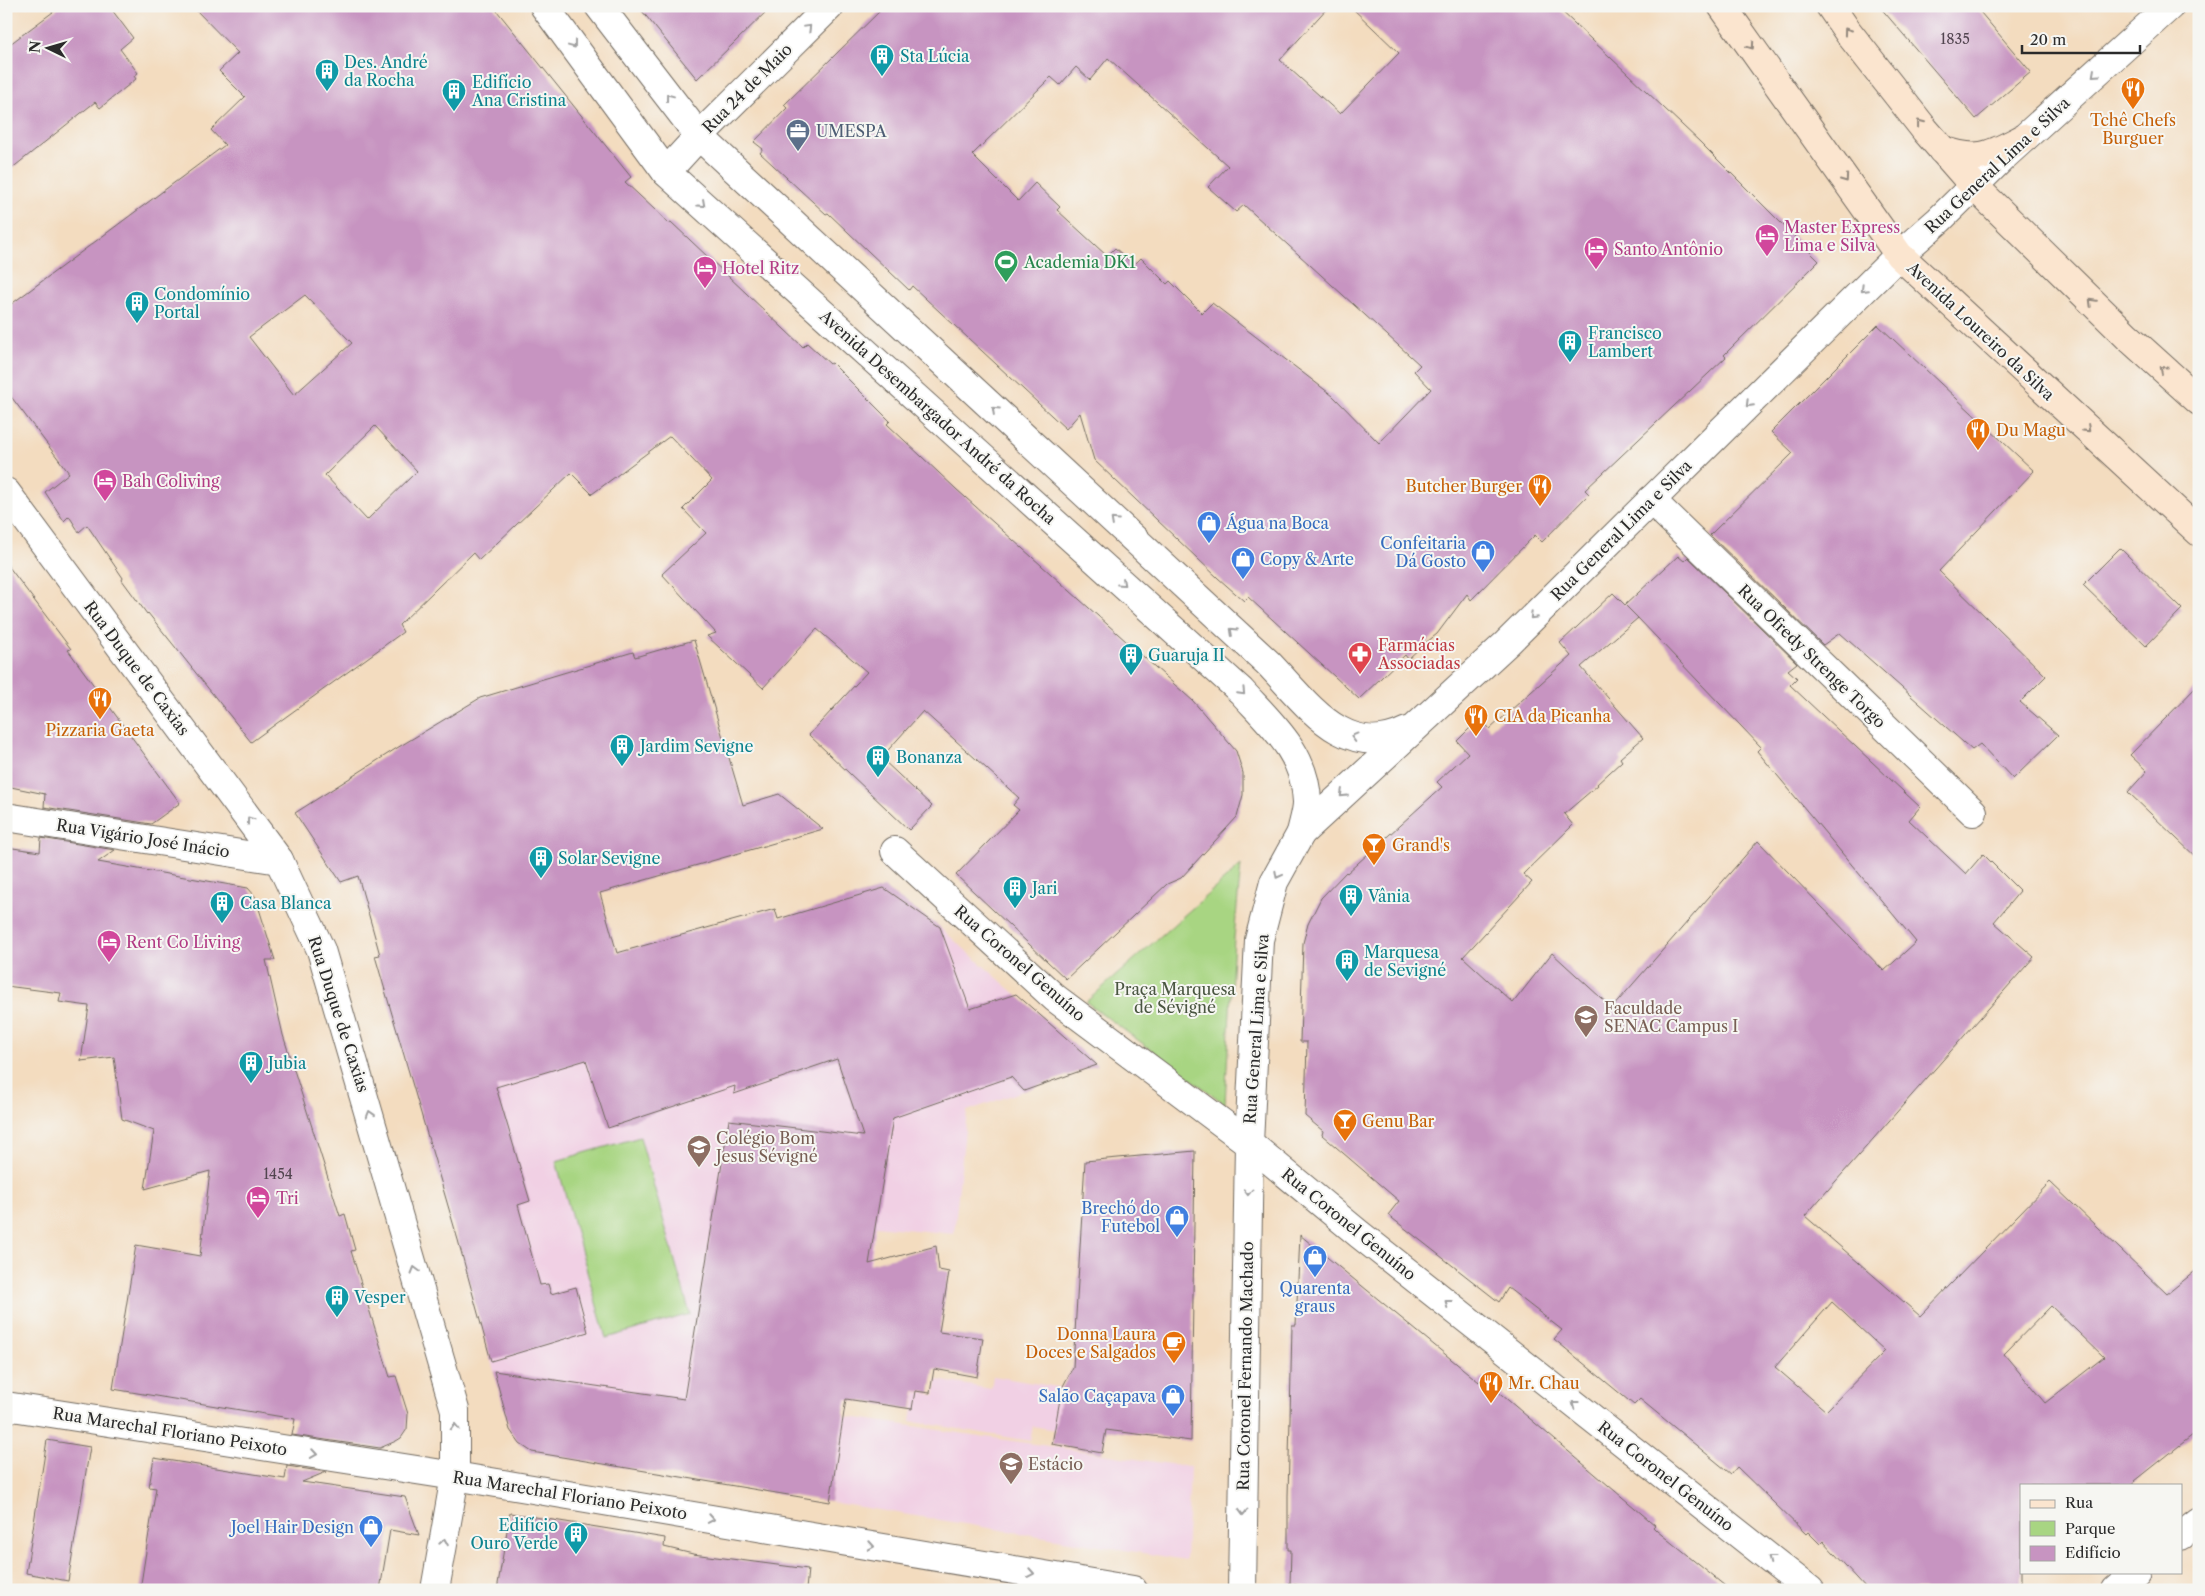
<svg xmlns="http://www.w3.org/2000/svg" width="2205" height="1596" font-family="'Libre Caslon Text',serif">
<style>
.built{fill:#f1d0e4}
.green{fill:#a8d582;stroke:#6a8056}
.building{fill:#c794c1;fill-rule:evenodd}
.lines{fill:none;stroke-linecap:round;stroke-linejoin:round}
.minor-casing{stroke:#71695f;stroke-width:30}
.tertiary-casing{stroke:#71695f;stroke-width:30}
.secondary-casing{stroke:#71695f;stroke-width:30}
.minor{stroke:#fff;stroke-width:28}
.tertiary{stroke:#fff;stroke-width:28}
.secondary{stroke:#fbe5cf;stroke-width:28}
.oneway{stroke:#a0a0a0}
.oneway2{stroke:#93887d}
.labels{text-anchor:middle;dominant-baseline:central;stroke-width:4;stroke-linejoin:round;paint-order:stroke}
.number-label{font-size:14px;fill:#524550}
.culture-label{font-size:16px;fill:#0d838f;stroke:#f6f6f2;text-anchor:start}
.street-label{font-size:16px;fill:#2b2b2b;stroke:#f6f6f2}
.food-label{font-size:16px;fill:#c56008;stroke:#f6f6f2;text-anchor:start}
.service-label{font-size:16px;fill:#4e5e75;stroke:#f6f6f2;text-anchor:start}
.hotel-label{font-size:16px;fill:#b23c85;stroke:#f6f6f2;text-anchor:start}
.leisure-label{font-size:16px;fill:#27864d;stroke:#f6f6f2;text-anchor:start}
.shop-label{font-size:16px;fill:#366cbe;stroke:#f6f6f2;text-anchor:end}
.health-label{font-size:16px;fill:#be3a42;stroke:#f6f6f2;text-anchor:start}
.park-label{font-size:16px;fill:#4a5641;stroke:#f6f6f2}
.education-label{font-size:16px;fill:#785e54;stroke:#f6f6f2;text-anchor:start}
</style>
<rect width="100%" height="100%" fill="#f6f6f2"/>
<filter id="ink" filterUnits="userSpaceOnUse"><feTurbulence type="fractalNoise" baseFrequency=".02" numOctaves="2"/><feDisplacementMap in="SourceGraphic" scale="10" xChannelSelector="R" yChannelSelector="G"/><feConvolveMatrix kernelMatrix="1 2 1 2 8 2 1 2 1" color-interpolation-filters="sRGB"/></filter>
<filter id="wash" filterUnits="userSpaceOnUse"><feTurbulence type="fractalNoise" baseFrequency=".0096" numOctaves="4" result="noise"/><feDisplacementMap in="SourceGraphic" scale="20" xChannelSelector="R" yChannelSelector="G"/><feGaussianBlur stdDeviation="1.12" result="paint"/><feColorMatrix in="noise" values="0 0 0 0 0 0 0 0 0 0 0 0 0 0 0 0 0 1.4 0 .05"/><feComposite in="paint" operator="in"/></filter>
<g filter="url(#wash)">
<rect width="100%" height="100%" fill="#f3dcbf"/>
<g class="built">
<polygon points="775,909 796,978 938,926 1097,1065 967,1111 954,1234 876,1226 852,1380 843,1416 1190,1467 1186,1560 830,1502 841,1433 532,1452 520,1444 510,1430 458,1240 393,1020 577,964"/>
<polygon points="993,1376 1062,1388 1055,1430 1033,1426 1030,1441 911,1421 916,1392 935,1395 937,1380 991,1389"/>
</g>
<g class="green">
<polygon points="1241,865 1234,938 1225,1104 1086,1002"/>
<polygon points="640,1137 690,1314 606,1338 556,1161"/>
</g>
<g id="blocks">
<g class="building">
<polygon points="61,6 109,6 133,38 120,49 138,73 134,76 136,79 100,108 95,102 6,173 6,47"/>
<path d="M192,6H493L631,177L625,182L669,223L671,222L803,347L807,343L830,364L832,363L890,421L887,424L956,489L1193,701L1236,751L1243,773V795L1237,817L1181,878L1167,884L1066,979L956,875L1019,810L1013,805L1019,798L923,711L881,758L932,806L909,830L809,735L867,672L817,629L763,688L707,636L716,633L662,574L706,533L683,509L712,480L670,436L592,494L571,473L479,560L473,553L399,625L403,632L251,742L148,613L147,614L122,580L123,578L87,525L79,532L69,516L64,521L45,492L69,473L6,390V308L225,145L211,130L245,97L219,71L238,53ZM305,295L352,343L294,395L249,337ZM375,426L417,471L367,520L325,475Z"/>
<polygon points="638,6 772,6 697,79"/>
<path d="M885,6H1329L1280,60L1340,114L1399,53L1350,6H1556L1700,142L1819,261L1724,355L1726,357L1585,490L1589,494L1542,542L1535,535L1471,600L1467,594L1437,634L1423,645L1408,659L1405,655L1359,699L1248,597L1244,601L1218,578L1094,460L1080,413L1066,429L912,286L909,290L828,213L826,214L760,153L763,149L754,142L787,108L784,105ZM1108,58L1228,166L1208,187L1236,212L1244,205L1420,365L1414,371L1431,389L1379,443L1333,396L1212,303L1202,313L1170,281L1167,284L1141,258L1134,265L1115,248L1107,256L1057,210L1060,207L1035,183L1018,201L972,155L1051,77L1060,85L1076,67L1090,80Z"/>
<polygon points="1879,6 1975,6 2031,72 1976,119"/>
<polygon points="1878,325 2034,471 1939,571 2046,676 2020,702 2058,735 2013,779 1980,744 1972,750 1840,633 1823,645 1710,535 1793,453 1771,432"/>
<polygon points="2120,548 2182,609 2146,646 2083,585"/>
<path d="M1678,556L1684,561L1688,557L1797,663L1788,670L1797,678L1790,685L1920,807L1909,820L1966,874L1983,854L2020,891L1994,922L2034,957L1805,1216L1920,1316L2050,1182L2167,1294L2199,1268V1430L2130,1485H2021V1590H1868L1823,1541L1820,1544L1808,1532L1806,1534L1737,1467L1731,1474L1640,1399L1634,1405L1554,1339L1562,1330L1508,1288L1499,1302L1388,1215L1399,1201L1322,1135L1323,1131L1305,1116L1307,1042H1300L1303,943L1308,924L1321,898L1346,872L1347,873L1442,787L1437,782L1468,753L1457,741L1480,718L1490,729L1571,656L1560,643L1613,593L1638,618L1625,605ZM1638,618L1761,747L1757,751L1916,942L1884,971L1758,841L1612,1008L1552,953L1513,1003L1463,957L1532,882L1523,874L1573,825L1564,814L1598,785L1597,784L1622,761L1620,758L1643,738L1581,667ZM1832,1302L1885,1351L1826,1411L1775,1367ZM2051,1306L2104,1357L2045,1403L2004,1354Z"/>
<polygon points="6,563 71,649 68,650 180,803 151,824 44,807 45,794 6,786"/>
<polygon points="694,640 743,805 779,794 823,829 600,893 617,953 775,909 778,919 884,888 940,927 970,1009 1016,994 1097,1065 1024,1091 1011,1077 893,1118 869,1264 936,1246 939,1270 949,1272 939,1332 983,1338 977,1377 934,1369 930,1393 915,1391 912,1409 846,1399 830,1502 532,1452 520,1444 510,1430 494,1371 684,1399 729,1120 863,1136 837,1059 734,1094 735,1086 608,1128 586,1060 496,1087 530,1201 518,1205 540,1285 548,1284 551,1294 576,1287 588,1332 491,1361 458,1240 375,956 380,955 358,876 341,882 295,813 397,748 480,698 633,652 635,657"/>
<polygon points="2199,684 2199,860 2128,792 2147,771 2130,755"/>
<polygon points="41,838 115,850 98,862 248,888 255,896 275,960 266,960 283,1035 340,1216 345,1214 355,1250 351,1251 390,1377 396,1376 408,1414 407,1429 401,1438 396,1441 380,1448 292,1435 295,1419 113,1389 136,1245 200,1256 210,1171 145,1189 154,1131 122,1119 114,1057 81,1061 89,1006 59,1002 61,993 6,986 6,847 40,852"/>
<polygon points="1195,1151 1191,1441 1106,1430 1102,1453 1052,1444 1062,1388 1073,1367 1085,1161"/>
<polygon points="1300,1235 1479,1382 1482,1378 1655,1525 1653,1527 1657,1531 1730,1590 1327,1590 1290,1584 1291,1550 1288,1550 1288,1496 1290,1418 1292,1325 1296,1325"/>
<polygon points="47,1440 90,1447 68,1581 26,1573"/>
<polygon points="154,1458 285,1479 287,1466 326,1472 302,1482 405,1497 419,1535 390,1530 380,1590 140,1590 156,1488 149,1487"/>
<polygon points="510,1513 665,1538 664,1547 693,1554 808,1569 806,1590 497,1590"/>
</g>
</g>
</g>
<g filter="url(#ink)">
<use href="#blocks" fill-opacity="0" stroke="#71695f" stroke-width="1"/>
<g class="lines">
<defs>
<g id="minor">
<polyline points="666,172 699,136 830,6"/>
<polyline points="1651,500 1973,812"/>
<polyline points="6,817 279,860"/>
<polyline points="895,851 1055,998 1249,1143 1359,1234 1810,1590"/>
<polyline points="6,1406 455,1476"/>
</g>
<g id="tertiary">
<path d="M544,6L666,172L1241,691C1271,724 1306,753 1307,802C1307,812 1303,823 1301,833"/>
<path d="M599,6L699,136L1268,663C1307,703 1345,762 1407,731"/>
<polyline points="6,492 279,860 321,950 455,1410 455,1476 435,1590"/>
<polyline points="455,1476 1133,1590"/>
<polyline points="2181,1536 2199,1522"/>
<polyline points="1242,1590 1249,1143 1259,940 1274,882 1301,833 1507,643 1899,255 1939,220 2002,158 2170,6"/>
<polyline points="2116,1590 2137,1572"/>
</g>
<g id="secondary">
<polyline points="1722,6 1899,255 2199,532"/>
<polyline points="1830,6 1848,32 1925,130 1974,186 2127,336 2199,401"/>
<path d="M1942,150C1980,163 1990,155 2024,138"/>
</g>
</defs>
<use href="#minor" class="minor-casing"/>
<use href="#tertiary" class="tertiary-casing"/>
<use href="#secondary" class="secondary-casing"/>
<use href="#minor" class="minor"/>
<use href="#tertiary" class="tertiary"/>
<use href="#secondary" class="secondary"/>
</g>
<defs><path id="oneway-chevron" d="M-2-3.5L2.5 0L-2 3.5" fill="none" stroke-width="1.6" stroke-linecap="round" stroke-linejoin="round" transform="scale(1.25)"/></defs>
<g class="oneway">
<use href="#oneway-chevron" transform="translate(808 28) rotate(-45)"/>
<use href="#oneway-chevron" transform="translate(573 45) rotate(53)"/>
<use href="#oneway-chevron" transform="translate(2095 74) rotate(138)"/>
<use href="#oneway-chevron" transform="translate(669 97) rotate(-127)"/>
<use href="#oneway-chevron" transform="translate(702 204) rotate(42)"/>
<use href="#oneway-chevron" transform="translate(1864 289) rotate(135)"/>
<use href="#oneway-chevron" transform="translate(1749 404) rotate(135)"/>
<use href="#oneway-chevron" transform="translate(995 410) rotate(-137)"/>
<use href="#oneway-chevron" transform="translate(1114 521) rotate(-137)"/>
<use href="#oneway-chevron" transform="translate(1122 583) rotate(42)"/>
<use href="#oneway-chevron" transform="translate(1533 616) rotate(135)"/>
<use href="#oneway-chevron" transform="translate(1233 631) rotate(-137)"/>
<use href="#oneway-chevron" transform="translate(1242 692) rotate(46)"/>
<use href="#oneway-chevron" transform="translate(1354 737) rotate(-165)"/>
<use href="#oneway-chevron" transform="translate(1343 794) rotate(137)"/>
<use href="#oneway-chevron" transform="translate(250 820) rotate(-127)"/>
<use href="#oneway-chevron" transform="translate(1278 875) rotate(118)"/>
<use href="#oneway-chevron" transform="translate(370 1114) rotate(-107)"/>
<use href="#oneway-chevron" transform="translate(1248 1192) rotate(91)"/>
<use href="#oneway-chevron" transform="translate(415 1270) rotate(-106)"/>
<use href="#oneway-chevron" transform="translate(1448 1303) rotate(-142)"/>
<use href="#oneway-chevron" transform="translate(1575 1404) rotate(-142)"/>
<use href="#oneway-chevron" transform="translate(455 1427) rotate(-91)"/>
<use href="#oneway-chevron" transform="translate(314 1454) rotate(9)"/>
<use href="#oneway-chevron" transform="translate(1243 1512) rotate(91)"/>
<use href="#oneway-chevron" transform="translate(711 1519) rotate(10)"/>
<use href="#oneway-chevron" transform="translate(444 1542) rotate(-80)"/>
<use href="#oneway-chevron" transform="translate(871 1546) rotate(10)"/>
<use href="#oneway-chevron" transform="translate(1771 1559) rotate(-142)"/>
<use href="#oneway-chevron" transform="translate(1031 1573) rotate(10)"/>
</g>
<g class="oneway2">
<use href="#oneway-chevron" transform="translate(1847 31) rotate(-126)"/>
<use href="#oneway-chevron" transform="translate(1751 46) rotate(55)"/>
<use href="#oneway-chevron" transform="translate(1920 123) rotate(-128)"/>
<use href="#oneway-chevron" transform="translate(1845 179) rotate(55)"/>
<use href="#oneway-chevron" transform="translate(2092 302) rotate(-135)"/>
<use href="#oneway-chevron" transform="translate(2163 369) rotate(-138)"/>
<use href="#oneway-chevron" transform="translate(2087 429) rotate(43)"/>
</g>
</g>
<defs>
<symbol id="building-pin" viewBox="-11 -11 22 30"><path d="M0 17L-7.5 6A9.5 9.5 0 1 1 7.5 6Z" fill="#0f9aa8" stroke="#f6f6f2"/><path d="M-4-6H4V6H1V3H-1V6H-4ZM-2.5-4.3h1.7v1.8h-1.7ZM.8-4.3h1.7v1.8H.8ZM-2.5-1h1.7V.8h-1.7ZM.8-1h1.7V.8H.8Z" fill="#fff"/></symbol>
<symbol id="restaurant-pin" viewBox="-11 -11 22 30"><path d="M0 17L-7.5 6A9.5 9.5 0 1 1 7.5 6Z" fill="#e8710a" stroke="#f6f6f2"/><path d="M-5-6h1v4h1v-4h1v4h1v-4h1v5L-1.5 .5V6h-2V.5L-5-1ZM5-6V6H3V1.5H1.5Q1.5-4 5-6Z" fill="#fff"/></symbol>
<symbol id="office-pin" viewBox="-11 -11 22 30"><path d="M0 17L-7.5 6A9.5 9.5 0 1 1 7.5 6Z" fill="#5c6f8a" stroke="#f6f6f2"/><path d="M-6-3h4V-5.5h4V-3h4V5H-6ZM-1-4.5V-3h2v-1.5ZM-6 0V1H6V0Z" fill="#fff"/></symbol>
<symbol id="hotel-pin" viewBox="-11 -11 22 30"><path d="M0 17L-7.5 6A9.5 9.5 0 1 1 7.5 6Z" fill="#d1479c" stroke="#f6f6f2"/><path d="M-6-4.5h1.5V1H6V5H4.5V3h-9V5H-6ZM-4 0a1.8 1.8 0 1 1 3.6 0ZM.5 0V-2.5h3Q6-2.5 6 0Z" fill="#fff"/></symbol>
<symbol id="stadium-pin" viewBox="-11 -11 22 30"><path d="M0 17L-7.5 6A9.5 9.5 0 1 1 7.5 6Z" fill="#2e9e5b" stroke="#f6f6f2"/><path d="M0-5a6.5 5 0 1 0 0 10a6.5 5 0 1 0 0-10ZM-3.5-1.8h7v3.6h-7Z" fill="#fff"/></symbol>
<symbol id="shop-pin" viewBox="-11 -11 22 30"><path d="M0 17L-7.5 6A9.5 9.5 0 1 1 7.5 6Z" fill="#3f7fe0" stroke="#f6f6f2"/><path d="M-5-2.5h2.3a2.7 3.5 0 0 1 5.4 0H5L5.5 6h-11ZM-1.5-2.5h3a1.5 2.3 0 0 0-3 0Z" fill="#fff"/></symbol>
<symbol id="pharmacy-pin" viewBox="-11 -11 22 30"><path d="M0 17L-7.5 6A9.5 9.5 0 1 1 7.5 6Z" fill="#e0444e" stroke="#f6f6f2"/><path d="M-2-6h4v4h4v4h-4v4h-4v-4h-4v-4h4Z" fill="#fff"/></symbol>
<symbol id="bar-pin" viewBox="-11 -11 22 30"><path d="M0 17L-7.5 6A9.5 9.5 0 1 1 7.5 6Z" fill="#e8710a" stroke="#f6f6f2"/><path d="M-6-5H6L.8 .8V4.5H3.5V6h-7V4.5H-.8V.8Z" fill="#fff"/></symbol>
<symbol id="university-pin" viewBox="-11 -11 22 30"><path d="M0 17L-7.5 6A9.5 9.5 0 1 1 7.5 6Z" fill="#8d6e63" stroke="#f6f6f2"/><path d="M0-5L7-2L0 1L-7-2ZM-4 1L0 2.5L4 1V4Q0 6-4 4Z" fill="#fff"/></symbol>
<symbol id="school-pin" viewBox="-11 -11 22 30"><path d="M0 17L-7.5 6A9.5 9.5 0 1 1 7.5 6Z" fill="#8d6e63" stroke="#f6f6f2"/><path d="M0-5L7-2L0 1L-7-2ZM-4 1L0 2.5L4 1V4Q0 6-4 4Z" fill="#fff"/></symbol>
<symbol id="cafe-pin" viewBox="-11 -11 22 30"><path d="M0 17L-7.5 6A9.5 9.5 0 1 1 7.5 6Z" fill="#e8710a" stroke="#f6f6f2"/><path d="M-5.5-4.5H6V0H3Q3 3.5 0 3.5H-2.5Q-5.5 3.5-5.5 0ZM3-3.2v2h1.7v-2ZM-6 4.5H4V6H-6Z" fill="#fff"/></symbol>
</defs>
<g fill-rule="evenodd">
<use href="#building-pin" x="868" y="42" width="28" height="38"/>
<use href="#building-pin" x="313" y="57" width="28" height="38"/>
<use href="#restaurant-pin" x="2119" y="75" width="28" height="38"/>
<use href="#building-pin" x="440" y="77" width="28" height="38"/>
<use href="#office-pin" x="784" y="117" width="28" height="38"/>
<use href="#hotel-pin" x="1753" y="222" width="28" height="38"/>
<use href="#hotel-pin" x="1582" y="235" width="28" height="38"/>
<use href="#stadium-pin" x="992" y="248" width="28" height="38"/>
<use href="#hotel-pin" x="691" y="254" width="28" height="38"/>
<use href="#building-pin" x="123" y="289" width="28" height="38"/>
<use href="#building-pin" x="1556" y="328" width="28" height="38"/>
<use href="#restaurant-pin" x="1964" y="416" width="28" height="38"/>
<use href="#hotel-pin" x="91" y="467" width="28" height="38"/>
<use href="#restaurant-pin" x="1526" y="472" width="28" height="38"/>
<use href="#shop-pin" x="1195" y="509" width="28" height="38"/>
<use href="#shop-pin" x="1469" y="538" width="28" height="38"/>
<use href="#shop-pin" x="1229" y="545" width="28" height="38"/>
<use href="#pharmacy-pin" x="1346" y="640" width="28" height="38"/>
<use href="#building-pin" x="1117" y="641" width="28" height="38"/>
<use href="#restaurant-pin" x="86" y="685" width="28" height="38"/>
<use href="#restaurant-pin" x="1462" y="702" width="28" height="38"/>
<use href="#building-pin" x="608" y="732" width="28" height="38"/>
<use href="#building-pin" x="864" y="743" width="28" height="38"/>
<use href="#bar-pin" x="1360" y="831" width="28" height="38"/>
<use href="#building-pin" x="527" y="844" width="28" height="38"/>
<use href="#building-pin" x="1001" y="874" width="28" height="38"/>
<use href="#building-pin" x="1337" y="882" width="28" height="38"/>
<use href="#building-pin" x="208" y="889" width="28" height="38"/>
<use href="#hotel-pin" x="95" y="928" width="28" height="38"/>
<use href="#building-pin" x="1333" y="947" width="28" height="38"/>
<use href="#university-pin" x="1572" y="1003" width="28" height="38"/>
<use href="#building-pin" x="237" y="1049" width="28" height="38"/>
<use href="#bar-pin" x="1331" y="1107" width="28" height="38"/>
<use href="#school-pin" x="685" y="1133" width="28" height="38"/>
<use href="#hotel-pin" x="244" y="1184" width="28" height="38"/>
<use href="#shop-pin" x="1163" y="1203" width="28" height="38"/>
<use href="#shop-pin" x="1301" y="1243" width="28" height="38"/>
<use href="#building-pin" x="323" y="1283" width="28" height="38"/>
<use href="#cafe-pin" x="1160" y="1329" width="28" height="38"/>
<use href="#restaurant-pin" x="1477" y="1369" width="28" height="38"/>
<use href="#shop-pin" x="1159" y="1382" width="28" height="38"/>
<use href="#university-pin" x="997" y="1450" width="28" height="38"/>
<use href="#shop-pin" x="357" y="1513" width="28" height="38"/>
<use href="#building-pin" x="562" y="1520" width="28" height="38"/>
</g>
<g class="labels">
<g class="number-label">
<text x="1955" y="39">1835</text>
<text x="278" y="1174">1454</text>
</g>
<g class="culture-label">
<text x="900" y="56">Sta Lúcia</text>
<text x="344" y="62">Des. André<tspan x="344" dy="18">da Rocha</tspan></text>
<text x="472" y="82">Edifício<tspan x="472" dy="18">Ana Cristina</tspan></text>
<text x="154" y="294">Condomínio<tspan x="154" dy="18">Portal</tspan></text>
<text x="1588" y="333">Francisco<tspan x="1588" dy="18">Lambert</tspan></text>
<text x="1148" y="655">Guaruja II</text>
<text x="640" y="746">Jardim Sevigne</text>
<text x="896" y="757">Bonanza</text>
<text x="558" y="858">Solar Sevigne</text>
<text x="1032" y="888">Jari</text>
<text x="1368" y="896">Vânia</text>
<text x="240" y="903">Casa Blanca</text>
<text x="1364" y="952">Marquesa<tspan x="1364" dy="18">de Sevigné</tspan></text>
<text x="268" y="1063">Jubia</text>
<text x="354" y="1297">Vesper</text>
<text x="558" y="1525" text-anchor="end">Edifício<tspan x="558" dy="18">Ouro Verde</tspan></text>
</g>
<g class="street-label">
<text transform="translate(747 88) rotate(-45)">Rua 24 de Maio</text>
<text transform="translate(1997 165) rotate(-43)">Rua General Lima e Silva</text>
<text transform="translate(1981 331) rotate(43)">Avenida Loureiro da Silva</text>
<text transform="translate(938 417) rotate(42)">Avenida Desembargador André da Rocha</text>
<text transform="translate(1621 530) rotate(-45)">Rua General Lima e Silva</text>
<text transform="translate(1812 656) rotate(44)">Rua Ofredy Strenge Torgo</text>
<text transform="translate(137 668) rotate(53)">Rua Duque de Caxias</text>
<text transform="translate(143 838) rotate(9)">Rua Vigário José Inácio</text>
<text transform="translate(1020 963) rotate(41)">Rua Coronel Genuíno</text>
<text transform="translate(339 1014) rotate(72)">Rua Duque de Caxias</text>
<text transform="translate(1256 1029) rotate(-86)">Rua General Lima e Silva</text>
<text transform="translate(1349 1224) rotate(39)">Rua Coronel Genuíno</text>
<text transform="translate(1245 1366) rotate(-89)">Rua Coronel Fernando Machado</text>
<text transform="translate(170 1431) rotate(9)">Rua Marechal Floriano Peixoto</text>
<text transform="translate(1666 1476) rotate(38)">Rua Coronel Genuíno</text>
<text transform="translate(570 1495) rotate(9)">Rua Marechal Floriano Peixoto</text>
</g>
<g class="food-label">
<text x="2133" y="120" text-anchor="middle">Tchê Chefs<tspan x="2133" dy="18">Burguer</tspan></text>
<text x="1996" y="430">Du Magu</text>
<text x="1522" y="486" text-anchor="end">Butcher Burger</text>
<text x="1494" y="716">CIA da Picanha</text>
<text x="100" y="730" text-anchor="middle">Pizzaria Gaeta</text>
<text x="1392" y="845">Grand's</text>
<text x="1362" y="1121">Genu Bar</text>
<text x="1156" y="1334" text-anchor="end">Donna Laura<tspan x="1156" dy="18">Doces e Salgados</tspan></text>
<text x="1508" y="1383">Mr. Chau</text>
</g>
<g class="service-label">
<text x="816" y="131">UMESPA</text>
</g>
<g class="hotel-label">
<text x="1784" y="227">Master Express<tspan x="1784" dy="18">Lima e Silva</tspan></text>
<text x="1614" y="249">Santo Antônio</text>
<text x="722" y="268">Hotel Ritz</text>
<text x="122" y="481">Bah Coliving</text>
<text x="126" y="942">Rent Co Living</text>
<text x="276" y="1198">Tri</text>
</g>
<g class="leisure-label">
<text x="1024" y="262">Academia DK1</text>
</g>
<g class="shop-label">
<text x="1226" y="523" text-anchor="start">Água na Boca</text>
<text x="1466" y="543">Confeitaria<tspan x="1466" dy="18">Dá Gosto</tspan></text>
<text x="1260" y="559" text-anchor="start">Copy &amp; Arte</text>
<text x="1160" y="1208">Brechó do<tspan x="1160" dy="18">Futebol</tspan></text>
<text x="1315" y="1288" text-anchor="middle">Quarenta<tspan x="1315" dy="18">graus</tspan></text>
<text x="1156" y="1396">Salão Caçapava</text>
<text x="354" y="1527">Joel Hair Design</text>
</g>
<g class="health-label">
<text x="1378" y="645">Farmácias<tspan x="1378" dy="18">Associadas</tspan></text>
</g>
<g class="park-label">
<text x="1175" y="989">Praça Marquesa<tspan x="1175" dy="18">de Sévigné</tspan></text>
</g>
<g class="education-label">
<text x="1604" y="1008">Faculdade<tspan x="1604" dy="18">SENAC Campus I</tspan></text>
<text x="716" y="1138">Colégio Bom<tspan x="716" dy="18">Jesus Sévigné</tspan></text>
<text x="1028" y="1464">Estácio</text>
</g>
</g>
<rect width="2205" height="1596" fill="none" stroke="#f6f6f2" stroke-width="25"/>
<rect x="2020" y="1484" width="162" height="90" fill="#f6f6f2" stroke="#a5a5a2"/>
<rect x="2030" y="1500" width="25" height="8" fill="#fbe5cf" stroke="#a5a5a2"/>
<text x="2065" y="1508" font-size="15" fill="#2b2b2b">Rua</text>
<rect x="2030" y="1521" width="25" height="15" fill="#a8d582" stroke="#a5a5a2"/>
<text x="2065" y="1534" font-size="15" fill="#2b2b2b">Parque</text>
<rect x="2030" y="1546" width="25" height="15" fill="#c794c1" stroke="#a5a5a2"/>
<text x="2065" y="1558" font-size="15" fill="#2b2b2b">Edifício</text>
<g transform="translate(48 48) rotate(275)" stroke="#f6f6f2" stroke-width="4" paint-order="stroke">
<path d="M0-4L9 19L0 12L-9 19Z" fill="#2b2b2b"/>
<text y="-8" font-size="14" font-weight="bold" text-anchor="middle" fill="#2b2b2b">N</text>
</g>
<path d="M2022 45v8h118v-8" fill="none" stroke="#2b2b2b" stroke-width="2.5"/>
<text x="2030" y="45" font-size="15" fill="#2b2b2b" stroke="#f6f6f2" stroke-width="4" paint-order="stroke">20 m</text>
</svg>
